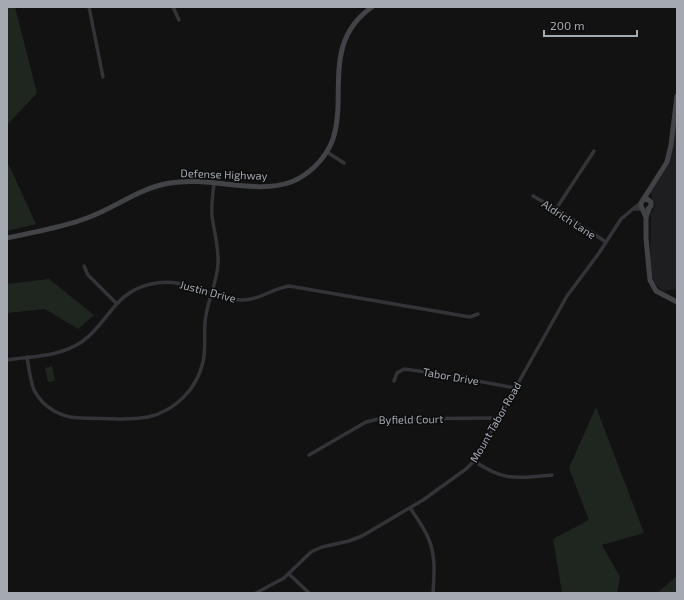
<svg xmlns="http://www.w3.org/2000/svg" width="684" height="600" font-family="'Exo 2',sans-serif">
<style>
.built{fill:#1e1e20}
.green{fill:#1f251f}
.lines{fill:none;stroke-linecap:round;stroke-linejoin:round}
.street{stroke:#333438;stroke-width:3.5}
.secondary{stroke:#424347;stroke-width:5}
.labels{text-anchor:middle;dominant-baseline:central;stroke-width:3.5;stroke-linejoin:round;paint-order:stroke}
.street-label{font-size:11px;fill:#a5aab2;stroke:#0d0d0e}
</style>
<rect width="100%" height="100%" fill="#121213"/>
<polygon class="built" points="677,119 677,289 662,291 654,282 650,267 651,213 655,206 650,192 669,164"/>
<g class="green">
<polygon points="7,7 15,7 37,93 7,125"/>
<polygon points="7,161 36,224 7,231"/>
<polygon points="49,279 94,315 78,329 45,309 7,313 7,284"/>
<polygon points="52,366 55,381 48,382 45,368"/>
<polygon points="596,407 644,533 602,545 620,577 617,593 562,593 553,539 589,520 569,468"/>
<polygon points="677,576 677,593 657,593"/>
</g>
<g class="lines">
<g class="street">
<polyline points="89,7 103,77"/>
<polyline points="173,7 179,20"/>
<polyline points="327,152 344,163"/>
<polyline points="533,196 556,209 606,242"/>
<polyline points="641,203 633,209 643,209"/>
<polyline points="556,209 594,151"/>
<polyline points="84,266 88,275 116,303"/>
<path d="M27,357C29,368 30,380 34,390C43,408 62,418 81,418C103,418 127,421 148,417C175,411 197,389 203,362C206,349 204,336 205,323C206,303 217,284 218,264C219,247 214,232 212,216C211,205 213,194 214,183"/>
<path d="M7,360C33,356 60,357 83,341C109,322 114,292 151,284C185,276 208,298 240,300C258,301 271,289 289,286L470,317L478,314"/>
<polyline points="394,381 397,373 404,369 434,373 515,388"/>
<polyline points="309,455 366,422 378,419 498,418"/>
<path d="M474,461C505,482 517,478 552,475"/>
<path d="M410,508C417,518 425,529 429,540C436,557 434,575 433,593"/>
<polyline points="289,574 309,593"/>
<polyline points="256,593 284,578 311,552 322,547 349,541 362,536 423,500 466,469 474,461 479,453 567,296 599,253 621,219 633,209"/>
</g>
<g class="secondary">
<polyline points="643,200 647,199 651,202 651,206 648,209"/>
<polyline points="649,209 646,217 646,238 650,280 656,291 677,302"/>
<polyline points="646,217 641,206 641,203 667,162 671,145 677,96"/>
<path d="M7,238C33,232 61,228 87,218C115,208 139,188 170,183C208,176 256,195 291,182C307,176 322,162 330,146C336,134 337,121 338,108C339,67 335,33 372,7"/>
</g>
</g>
<g class="labels">
<g class="street-label">
<text transform="translate(224 174) rotate(2)">Defense Highway</text>
<text transform="translate(569 219) rotate(33)">Aldrich Lane</text>
<text transform="translate(208 291) rotate(15)">Justin Drive</text>
<text transform="translate(451 376) rotate(10)">Tabor Drive</text>
<text transform="translate(411 419) rotate(-1)">Byfield Court</text>
<text transform="translate(495 422) rotate(-60)">Mount Tabor Road</text>
</g>
</g>
<rect width="684" height="600" fill="none" stroke="#a5aab2" stroke-width="16"/>
<path d="M544 30v6h93v-6" fill="none" stroke="#a5aab2" stroke-width="2"/>
<text x="550" y="30" font-size="12" fill="#a5aab2" stroke="#0d0d0e" stroke-width="3" paint-order="stroke">200 m</text>
</svg>
